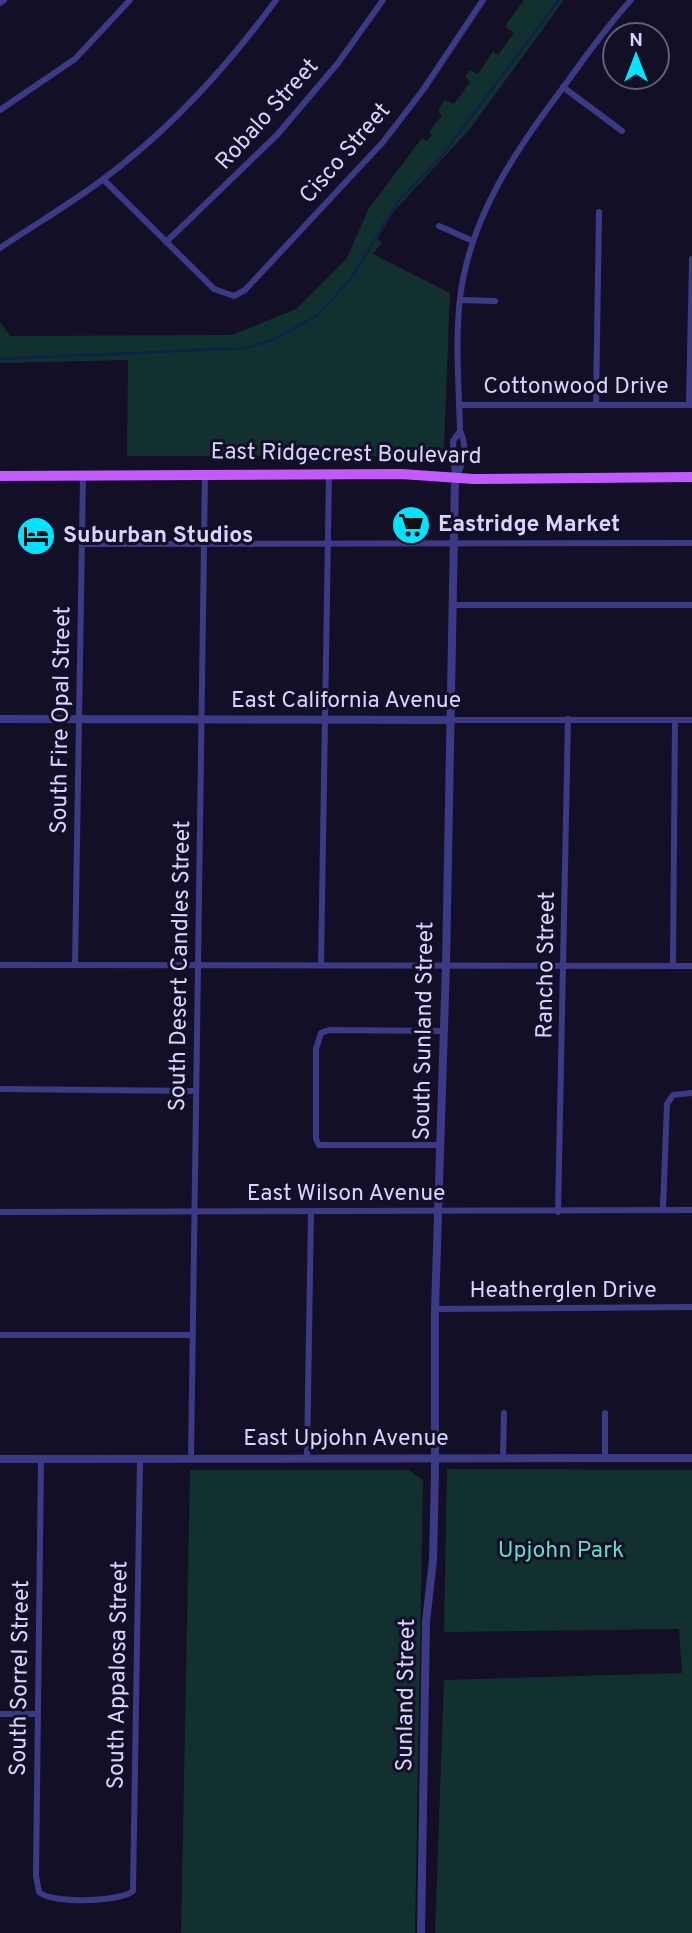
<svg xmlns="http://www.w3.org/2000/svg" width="692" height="1933" font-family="Overpass,sans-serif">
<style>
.green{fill:#12302f}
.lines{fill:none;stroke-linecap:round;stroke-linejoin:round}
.stream{stroke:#0c2248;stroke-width:2.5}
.minor{stroke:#3d3a85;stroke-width:6}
.tertiary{stroke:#3d3a85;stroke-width:8}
.primary{stroke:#c25bff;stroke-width:10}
.labels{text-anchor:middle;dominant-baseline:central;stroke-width:6;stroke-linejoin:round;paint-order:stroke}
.street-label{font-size:23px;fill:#d9d4ff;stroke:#130f26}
.poi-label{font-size:23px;font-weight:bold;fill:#d9d4ff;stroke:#130f26;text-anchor:start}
.park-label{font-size:23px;fill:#5fe0c0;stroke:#130f26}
</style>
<rect width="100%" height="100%" fill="#130f26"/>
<g class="green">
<polygon points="524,0 564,0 469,130 383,223 377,239 382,242 373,254 450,293 444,448 436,456 127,456 128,360 0,363 0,322 10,336 232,335 296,309 347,258 369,208 422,138 427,141 432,135 429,132 442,115 438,111 445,100 454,104 470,82 465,77 470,70 478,74 493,51 498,55 514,33 505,26"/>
<polygon points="447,1469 692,1470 692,1933 435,1933 444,1680 682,1673 679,1629 444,1632"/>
<polygon points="190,1470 409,1470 423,1480 415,1933 181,1933"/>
</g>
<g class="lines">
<polyline class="stream" points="0,359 246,348 274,339 316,316 350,280 401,198 440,158 559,0"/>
<g class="minor">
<polyline points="0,3 4,0"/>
<polyline points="563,87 622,131"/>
<polyline points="0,110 75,59 130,0"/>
<polyline points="103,179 214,289 234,296 245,290 383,142 423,90 483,0"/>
<polyline points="439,226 473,241"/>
<polyline points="166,242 277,135 338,63 383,0"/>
<path d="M0,248C34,225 70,204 102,180C170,130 227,67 276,0"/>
<polyline points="460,300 495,301"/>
<polyline points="459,405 692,405"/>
<polyline points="596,405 599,212"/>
<polyline points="689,405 692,259"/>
<path d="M455,478C465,463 468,448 460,431C459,388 455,341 460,298C470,217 515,151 562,89C584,59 605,28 631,0"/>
<polyline points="455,478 453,441 460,431"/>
<polyline points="82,544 692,543"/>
<polyline points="453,605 692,605"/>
<polyline points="451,720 692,720"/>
<polyline points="673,951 673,966 675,720"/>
<polyline points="0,965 692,966"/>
<polyline points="75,965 83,476"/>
<polyline points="321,965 329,474"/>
<polyline points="0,1089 195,1091"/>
<polyline points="441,1145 319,1145 316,1139 316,1049 321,1033 329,1030 444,1031"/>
<polyline points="663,1199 663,1209 667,1104 673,1095 692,1093"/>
<polyline points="0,1212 692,1210"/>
<polyline points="558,1212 568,719"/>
<polyline points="435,1309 692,1307"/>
<polyline points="0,1335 192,1335"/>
<polyline points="307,1457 311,1212"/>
<polyline points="191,1458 205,474"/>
<polyline points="503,1458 504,1413"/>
<polyline points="605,1458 605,1413"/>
<path d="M41,1459L36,1876L39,1892C51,1904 121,1902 133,1891L140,1459"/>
<polyline points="0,1714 38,1714"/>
</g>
<g class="tertiary">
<polyline points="0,719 451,720"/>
<polyline points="0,1459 692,1458"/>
<polyline points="421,1933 426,1622 433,1560 435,1474 435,1309 446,965 455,478"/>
</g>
<polyline class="primary" points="0,476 401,474 474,479 692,477"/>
</g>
<defs>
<symbol id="supermarket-disc" viewBox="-11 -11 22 22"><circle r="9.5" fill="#00e5ff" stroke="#130f26"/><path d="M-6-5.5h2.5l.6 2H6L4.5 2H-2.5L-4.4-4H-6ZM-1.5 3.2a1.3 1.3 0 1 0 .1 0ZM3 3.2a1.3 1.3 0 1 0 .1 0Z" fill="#111"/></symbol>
<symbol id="hotel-disc" viewBox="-11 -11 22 22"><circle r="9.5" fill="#00e5ff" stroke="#130f26"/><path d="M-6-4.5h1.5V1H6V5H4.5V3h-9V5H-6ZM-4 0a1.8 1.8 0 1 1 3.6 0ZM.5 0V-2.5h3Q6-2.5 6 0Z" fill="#111"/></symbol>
</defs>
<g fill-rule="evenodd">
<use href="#supermarket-disc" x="389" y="503" width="44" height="44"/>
<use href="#hotel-disc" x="14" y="514" width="44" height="44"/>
</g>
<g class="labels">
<g class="street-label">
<text transform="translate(268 115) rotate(-48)">Robalo Street</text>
<text transform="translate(346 154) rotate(-49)">Cisco Street</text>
<text x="576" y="387">Cottonwood Drive</text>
<text transform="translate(346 455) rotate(1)">East Ridgecrest Boulevard</text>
<text x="346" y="701">East California Avenue</text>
<text transform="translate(62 720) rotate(-89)">South Fire Opal Street</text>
<text transform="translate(547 965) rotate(-89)">Rancho Street</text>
<text transform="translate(181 966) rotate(-89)">South Desert Candles Street</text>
<text transform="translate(425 1031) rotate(-89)">South Sunland Street</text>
<text x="346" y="1194">East Wilson Avenue</text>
<text x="563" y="1291">Heatherglen Drive</text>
<text x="346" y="1439">East Upjohn Avenue</text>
<text transform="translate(119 1675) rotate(-89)">South Appalosa Street</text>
<text transform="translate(21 1678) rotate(-89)">South Sorrel Street</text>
<text transform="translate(407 1695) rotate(-89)">Sunland Street</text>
</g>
<g class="poi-label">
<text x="438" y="525">Eastridge Market</text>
<text x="63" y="536">Suburban Studios</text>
</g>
<g class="park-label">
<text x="561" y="1551">Upjohn Park</text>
</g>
</g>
<g transform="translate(636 56)"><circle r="33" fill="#130f26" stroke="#625e7d" stroke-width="2"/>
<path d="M0-5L12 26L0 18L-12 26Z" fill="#00e5ff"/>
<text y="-10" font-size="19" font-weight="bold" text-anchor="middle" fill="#d9d4ff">N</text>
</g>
</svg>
